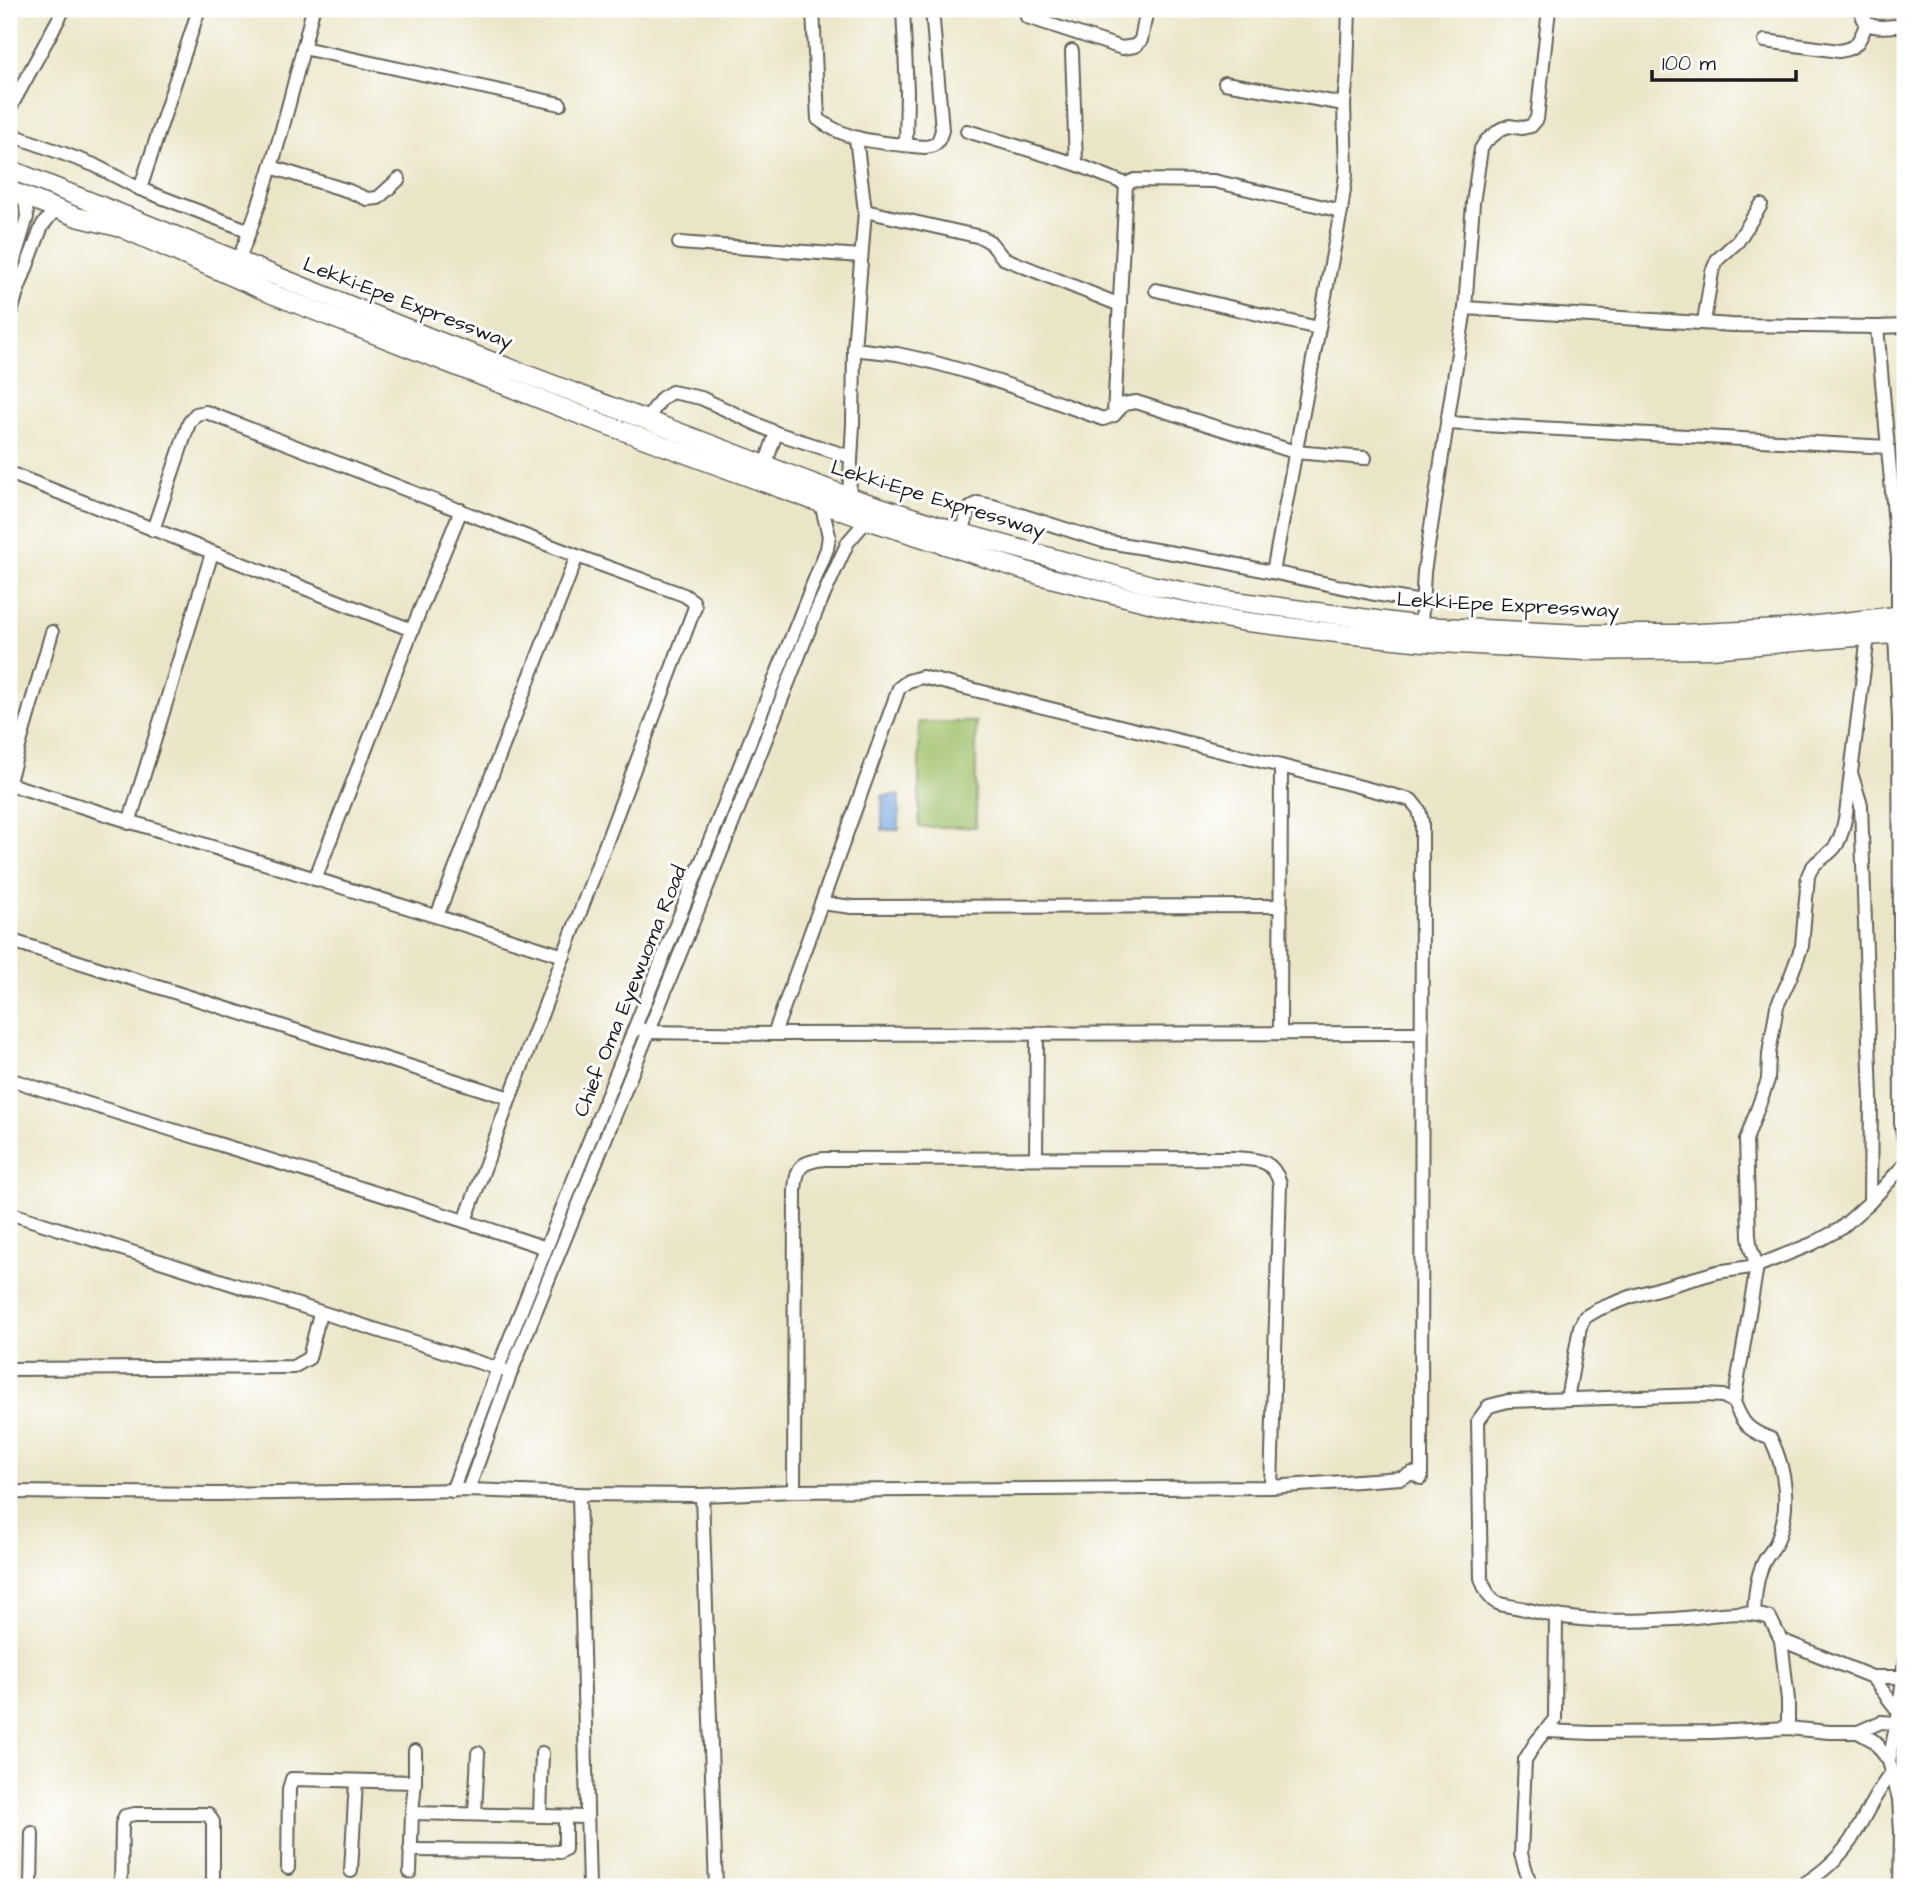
<svg xmlns="http://www.w3.org/2000/svg" width="1914" height="1896" font-family="'Architects Daughter',sans-serif">
<style>
.green{fill:#9fc069;stroke:#5e6e42;stroke-width:2}
.water{fill:#70a3dc;stroke:#46607c;stroke-width:2}
.lines{fill:none;stroke-linecap:round;stroke-linejoin:round}
.minor-casing{stroke:#646258;stroke-width:16}
.highway-casing{stroke:#646258;stroke-width:21}
.minor{stroke:#fff;stroke-width:12}
.highway{stroke:#fff;stroke-width:18}
.labels{text-anchor:middle;dominant-baseline:central;stroke-width:6;stroke-linejoin:round;paint-order:stroke}
.street-label{font-size:21px;fill:#1c1c1c;stroke:#fff}
</style>
<rect width="100%" height="100%" fill="#fff"/>
<filter id="ink" filterUnits="userSpaceOnUse"><feTurbulence type="fractalNoise" baseFrequency=".0143" numOctaves="2"/><feDisplacementMap in="SourceGraphic" scale="14" xChannelSelector="R" yChannelSelector="G"/><feConvolveMatrix kernelMatrix="1 2 1 2 8 2 1 2 1" color-interpolation-filters="sRGB"/></filter>
<filter id="wash" filterUnits="userSpaceOnUse"><feTurbulence type="fractalNoise" baseFrequency=".00686" numOctaves="4" result="noise"/><feDisplacementMap in="SourceGraphic" scale="28" xChannelSelector="R" yChannelSelector="G"/><feGaussianBlur stdDeviation="1.57" result="paint"/><feColorMatrix in="noise" values="0 0 0 0 0 0 0 0 0 0 0 0 0 0 0 0 0 1.4 0 .05"/><feComposite in="paint" operator="in"/></filter>
<g filter="url(#wash)">
<rect width="100%" height="100%" fill="#ebe5c7"/>
<rect class="green" x="919" y="722" width="57" height="105"/>
<polygon class="water" points="899,795 899,830 882,830 882,796"/>
</g>
<g filter="url(#ink)">
<g class="lines">
<defs>
<g id="minor">
<path d="M813,9L818,119C848,143 888,143 925,147C937,146 939,141 942,130L932,9"/>
<polyline points="903,9 907,91 906,145"/>
<path d="M1862,9C1861,34 1890,26 1905,25"/>
<polyline points="1027,17 1122,48 1135,46 1141,40 1147,9"/>
<path d="M1765,41L1839,51C1859,48 1859,40 1867,23"/>
<polyline points="303,48 560,104"/>
<polyline points="1072,51 1076,164 1126,184 1135,180 1214,181 1341,211"/>
<polyline points="1225,83 1344,104"/>
<polyline points="9,110 64,9"/>
<polyline points="9,131 18,137 94,165 140,189 250,231"/>
<polyline points="967,131 1076,164"/>
<polyline points="271,167 349,191 367,199 378,198 399,179"/>
<polyline points="140,189 199,9"/>
<polyline points="865,211 981,237 990,242 1003,258 1120,305"/>
<polyline points="679,243 861,256"/>
<path d="M238,261C271,180 292,94 313,9"/>
<polyline points="9,277 27,217 25,197"/>
<polyline points="1156,290 1318,328"/>
<polyline points="1465,308 1732,325 1877,327 1905,326"/>
<polyline points="9,320 16,295 42,226 56,208"/>
<polyline points="1704,322 1712,272 1717,260 1738,241 1761,205"/>
<polyline points="1877,327 1898,558 1898,616"/>
<path d="M854,349C868,351 883,352 897,354C967,368 1036,395 1103,419L1114,415L1124,404L1136,402L1295,452L1365,458"/>
<polyline points="1114,415 1126,184"/>
<polyline points="646,420 662,398 672,392 701,398 776,433 851,457"/>
<polyline points="1447,423 1888,447"/>
<polyline points="765,466 776,433"/>
<polyline points="9,473 412,630"/>
<polyline points="849,497 853,424 854,349 865,211 856,138"/>
<polyline points="153,530 189,423 196,414 206,412 577,556 684,595 693,601 695,607 510,1098 465,1221"/>
<polyline points="962,533 969,509 978,503 993,506 1103,541 1220,561 1370,593 1421,602"/>
<polyline points="1273,572 1341,211 1346,174 1344,104 1347,73 1349,9"/>
<polyline points="1421,626 1424,572 1465,308 1473,203 1481,149 1486,141 1501,129 1509,126 1522,128 1531,126 1537,119 1549,9"/>
<polyline points="1895,634 1899,720 1901,1122 1905,1146"/>
<polyline points="1868,636 1851,773 1861,805 1871,1099 1870,1202"/>
<polyline points="9,781 52,632"/>
<polyline points="9,784 564,956"/>
<polyline points="129,823 212,553"/>
<polyline points="315,879 412,630 461,510"/>
<polyline points="821,903 852,907 1281,906"/>
<polyline points="437,916 577,556"/>
<polyline points="9,940 510,1098"/>
<polyline points="641,1029 648,1032 774,1034 1421,1033"/>
<polyline points="1280,1033 1281,766"/>
<path d="M9,1079C188,1136 368,1188 546,1248"/>
<polyline points="1036,1158 1037,1033"/>
<polyline points="9,1213 506,1371"/>
<polyline points="9,1369 293,1367 309,1358 320,1313"/>
<polyline points="1567,1399 1580,1327 1585,1317 1599,1309 1633,1296 1717,1272 1757,1266 1812,1244 1840,1229 1870,1202 1905,1164"/>
<path d="M1734,1402L1723,1396L1705,1395L1508,1401L1489,1406L1478,1421L1481,1578C1492,1611 1500,1602 1529,1610C1577,1623 1625,1622 1674,1619C1708,1617 1737,1608 1770,1618L1781,1640L1788,1700V1728"/>
<polyline points="468,1490 511,1372 726,840 816,612 848,542 867,520"/>
<polyline points="452,1491 498,1368 827,549 829,536 821,503"/>
<path d="M794,1491L795,1190C797,1167 800,1162 824,1159L1234,1158C1257,1160 1272,1158 1280,1183L1271,1487"/>
<polyline points="9,1492 216,1494 468,1490 579,1494 702,1495 794,1491 1271,1487 1401,1478 1412,1473 1421,1478 1422,822 1419,810 1411,800 1281,766 922,677 908,681 899,688 774,1034"/>
<polyline points="579,1494 589,1887"/>
<polyline points="702,1495 716,1887"/>
<path d="M1754,1613C1755,1597 1756,1579 1763,1564C1766,1556 1774,1549 1777,1541C1791,1508 1786,1470 1771,1439C1748,1430 1743,1425 1734,1402L1757,1266L1751,1249L1749,1236L1746,1140L1768,1080L1769,1054L1777,1006L1790,978L1802,946L1808,876C1814,858 1829,858 1837,844C1847,825 1848,794 1851,773"/>
<polyline points="1781,1640 1872,1677 1904,1677"/>
<polyline points="1872,1677 1899,1712"/>
<polyline points="1547,1731 1592,1733 1713,1732 1788,1728 1829,1732 1858,1732 1881,1722 1897,1723"/>
<polyline points="1858,1732 1874,1741 1889,1761"/>
<polyline points="415,1751 415,1782 412,1813 587,1817"/>
<polyline points="475,1814 478,1753"/>
<polyline points="540,1816 542,1753"/>
<polyline points="410,1850 540,1851 560,1852 565,1849 565,1817"/>
<polyline points="288,1868 289,1789 292,1779 415,1782"/>
<polyline points="351,1871 356,1781"/>
<polyline points="410,1872 412,1813"/>
<polyline points="31,1887 32,1833"/>
<polyline points="121,1887 122,1824 125,1816 135,1814 208,1814 213,1822 213,1887"/>
<polyline points="1531,1887 1521,1854 1525,1760 1536,1742 1555,1719 1556,1617"/>
<path d="M1799,1887C1819,1875 1838,1860 1851,1840C1865,1818 1874,1794 1891,1774"/>
<polyline points="1900,1887 1901,1833 1899,1799 1889,1761 1899,1712 1905,1659"/>
</g>
<g id="highway">
<polyline points="9,169 441,342 849,497 962,533 1151,585 1227,600 1421,626 1582,634 1679,634 1782,629 1905,615"/>
<polyline points="9,190 77,217 122,228 272,294 596,421 867,520 1039,575 1169,608 1240,621 1345,634 1424,642 1586,651 1710,649 1905,633"/>
</g>
</defs>
<use href="#minor" class="minor-casing"/>
<use href="#highway" class="highway-casing"/>
<use href="#minor" class="minor"/>
<use href="#highway" class="highway"/>
</g>
</g>
<g class="labels">
<g class="street-label">
<text transform="translate(408 303) rotate(21)">Lekki-Epe Expressway</text>
<text transform="translate(938 499) rotate(17)">Lekki-Epe Expressway</text>
<text transform="translate(1508 605) rotate(3)">Lekki-Epe Expressway</text>
<text transform="translate(630 991) rotate(-68)">Chief Oma Eyewuoma Road</text>
</g>
</g>
<rect width="1914" height="1896" fill="none" stroke="#fff" stroke-width="35"/>
<path d="M1652 70v10h144v-10" fill="none" stroke="#1c1c1c" stroke-width="3.5"/>
<text x="1662" y="70" font-size="21" fill="#1c1c1c" stroke="#ffffff" stroke-width="5" paint-order="stroke">100 m</text>
</svg>
